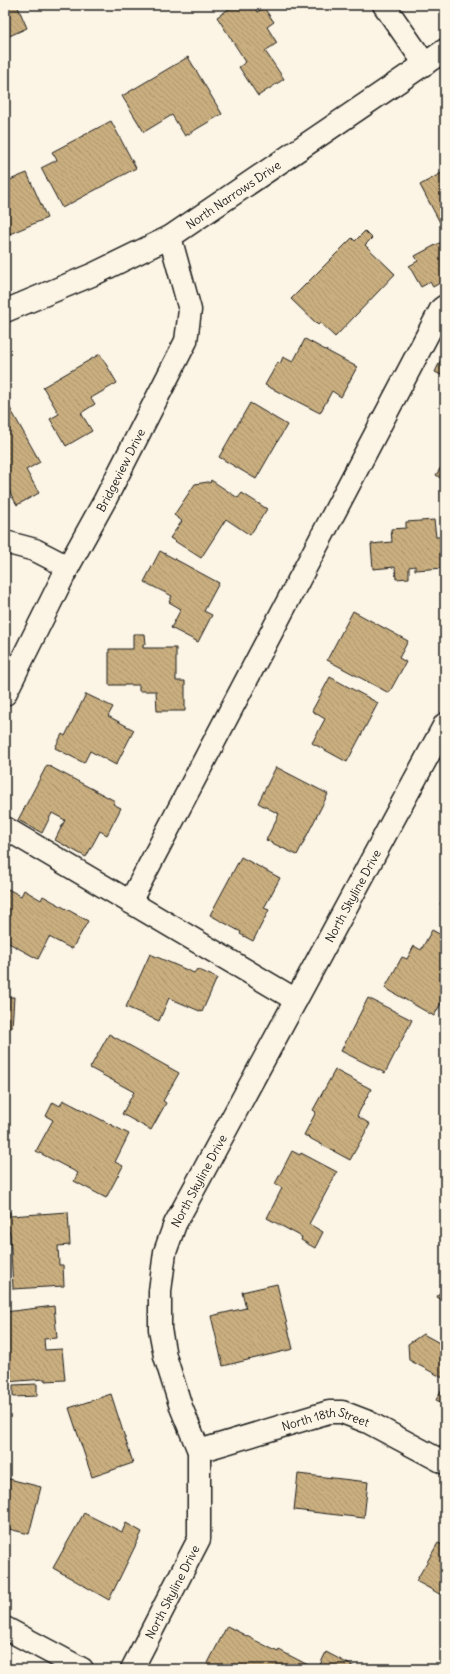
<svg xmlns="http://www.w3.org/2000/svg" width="450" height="1674" font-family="Delius,sans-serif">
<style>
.building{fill:url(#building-back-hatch);stroke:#1c1c1c}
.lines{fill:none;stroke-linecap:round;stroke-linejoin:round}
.minor-casing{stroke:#1c1c1c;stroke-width:25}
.major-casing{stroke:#1c1c1c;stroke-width:25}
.minor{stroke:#fcf5e5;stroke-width:22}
.major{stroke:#fcf5e5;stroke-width:22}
.labels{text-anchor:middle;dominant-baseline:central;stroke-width:3.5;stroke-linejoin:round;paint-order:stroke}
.street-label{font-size:12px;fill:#1c1c1c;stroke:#fcf5e5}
</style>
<defs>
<pattern id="building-back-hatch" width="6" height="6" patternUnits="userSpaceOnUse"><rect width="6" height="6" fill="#c9ae7f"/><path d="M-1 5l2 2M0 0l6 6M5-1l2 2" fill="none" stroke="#ac956d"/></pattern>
</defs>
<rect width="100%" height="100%" fill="#fcf5e5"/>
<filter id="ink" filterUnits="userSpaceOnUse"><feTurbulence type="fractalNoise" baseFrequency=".025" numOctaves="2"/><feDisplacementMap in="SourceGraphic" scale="8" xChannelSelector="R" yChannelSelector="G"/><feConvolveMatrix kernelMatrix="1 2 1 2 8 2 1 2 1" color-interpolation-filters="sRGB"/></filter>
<g filter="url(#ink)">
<g class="building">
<polygon points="5,5 17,5 27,28 5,38"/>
<polygon points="235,5 252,5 257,12 264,8 274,22 267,27 277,43 265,51 284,79 258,96 239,67 246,62 217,17"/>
<polygon points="188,57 222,114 185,136 172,115 144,132 122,96"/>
<polygon points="111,121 136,168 62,208 41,168 57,160 52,152"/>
<polygon points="445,171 445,229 444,230 420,185"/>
<polygon points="27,173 47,218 5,236 5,182"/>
<polygon points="365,231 372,238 365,245 395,274 335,337 320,323 318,325 291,299 352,238 355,241"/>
<polygon points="445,240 445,280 433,287 430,282 421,287 409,266 418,261 415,256"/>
<polygon points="305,339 357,367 341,397 332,391 320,413 265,385 278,362 280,364 283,357 293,362"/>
<polygon points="445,351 445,377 435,372"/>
<polygon points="100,354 117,383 91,398 95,404 81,413 92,431 66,446 50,419 59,414 43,387"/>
<polygon points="6,401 40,462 26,470 39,493 17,505 5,484 5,478 8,476 5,471 5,402"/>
<polygon points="250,403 287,425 256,479 219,457"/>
<polygon points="445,452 445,481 436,475 445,461 441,459"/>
<polygon points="211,480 238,498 242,493 267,509 250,535 226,519 201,558 170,538 182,521 174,515 195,484 208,482 210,483"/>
<polygon points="434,520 436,537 445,537 445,568 415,570 415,566 409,567 409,578 396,579 395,567 373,569 371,544 392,542 391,529 406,528 406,522"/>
<polygon points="160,551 219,583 204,611 212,615 198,642 171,628 181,609 169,602 172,596 144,582"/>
<polygon points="353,611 408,641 399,658 406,662 389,693 327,660"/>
<polygon points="133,634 145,634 146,644 143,644 143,648 176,648 176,681 185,681 185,711 157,711 156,691 139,691 139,685 109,685 109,649 133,649"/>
<polygon points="330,677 378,703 347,762 312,743 325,719 312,711"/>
<polygon points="86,694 113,707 108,716 134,730 116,765 90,751 84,763 55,748 62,734 65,736"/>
<polygon points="47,765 115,801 113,804 121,808 107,835 100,831 86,857 55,840 65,820 52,813 42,833 18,820"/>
<polygon points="276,767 328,794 297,855 266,840 279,814 258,803"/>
<polygon points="241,857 280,878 264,908 269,910 253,941 240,934 241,932 210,915"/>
<polygon points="6,888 21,896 24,890 41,900 43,896 88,921 72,949 49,937 38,959 5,941"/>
<polygon points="445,897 445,908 440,904"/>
<polygon points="432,930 445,937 445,996 434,1016 385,988 402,957 407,959 414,946 421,950"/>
<polygon points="150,954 194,973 197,969 217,978 202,1012 169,998 159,1021 126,1007"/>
<polygon points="5,997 14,997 12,1028 5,1027"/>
<polygon points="368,998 412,1020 385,1073 341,1051"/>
<polygon points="109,1034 179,1073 163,1101 166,1103 151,1130 122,1114 134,1092 90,1068"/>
<polygon points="335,1070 371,1089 357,1116 370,1124 350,1160 304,1135 316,1112 313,1110"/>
<polygon points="63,1100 129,1134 115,1162 123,1166 106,1198 74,1181 78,1173 36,1151 53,1120 46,1116 53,1102 60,1106"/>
<polygon points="292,1151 300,1155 301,1153 337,1172 309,1224 323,1232 315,1248 301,1240 302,1237 267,1218 282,1188 275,1184"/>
<polygon points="5,1212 10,1212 10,1216 68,1212 70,1245 58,1246 59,1265 63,1265 64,1286 13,1289 10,1232 5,1232"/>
<polygon points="445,1283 445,1301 437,1297"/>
<polygon points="277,1284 293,1349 223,1366 211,1316 246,1308 242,1292"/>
<polygon points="54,1306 57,1338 44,1339 45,1350 62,1349 65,1380 45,1381 45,1379 5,1382 5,1312"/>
<polygon points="423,1334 445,1346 445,1379 409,1360 408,1344"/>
<polygon points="445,1383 445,1404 436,1400"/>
<polygon points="37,1384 37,1396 13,1397 13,1385"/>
<polygon points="111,1394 133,1463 92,1477 69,1408"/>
<polygon points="298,1474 368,1482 364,1518 294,1510"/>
<polygon points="5,1478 41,1487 29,1534 5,1528"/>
<polygon points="84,1513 122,1532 126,1523 142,1532 109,1600 53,1568"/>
<polygon points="438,1543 445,1546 445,1597 416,1581"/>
<polygon points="227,1626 278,1652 279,1650 308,1665 305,1669 214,1669 207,1665"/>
<polygon points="326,1652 358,1669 318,1669"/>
</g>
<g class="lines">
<defs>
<g id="minor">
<polyline points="384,5 425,64"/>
<polyline points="5,542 35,550 68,567"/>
<path id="s1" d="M5,694L68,567L105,500L186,341L190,310L170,237"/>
<polyline points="5,828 296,1000"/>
<polyline points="130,902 441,309 445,306"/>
<path id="s2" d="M199,1451L329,1412H342L368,1422L445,1463"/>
<polyline points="5,1628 82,1669"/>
<path id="s3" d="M132,1669L199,1539V1451L181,1407L165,1356L160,1329V1291L165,1252L175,1224L445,724"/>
</g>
<g id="major">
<path id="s4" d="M5,311L94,274L170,237L445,50"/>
</g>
</defs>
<use href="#minor" class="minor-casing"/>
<use href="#major" class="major-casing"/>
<use href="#minor" class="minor"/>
<use href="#major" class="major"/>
</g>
</g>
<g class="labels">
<g class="street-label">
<text stroke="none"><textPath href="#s4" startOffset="257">North Narrows Drive</textPath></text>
<text stroke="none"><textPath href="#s1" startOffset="252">Bridgeview Drive</textPath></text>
<text stroke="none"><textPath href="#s3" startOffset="843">North Skyline Drive</textPath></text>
<text stroke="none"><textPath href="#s3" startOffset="519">North Skyline Drive</textPath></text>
<text stroke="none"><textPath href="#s2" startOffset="132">North 18th Street</textPath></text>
<text stroke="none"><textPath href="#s3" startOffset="87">North Skyline Drive</textPath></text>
</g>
</g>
<rect width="450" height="1674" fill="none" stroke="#fcf5e5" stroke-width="20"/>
<rect x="10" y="10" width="430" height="1654" fill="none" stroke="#1c1c1c" stroke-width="1.5" filter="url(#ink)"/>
</svg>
